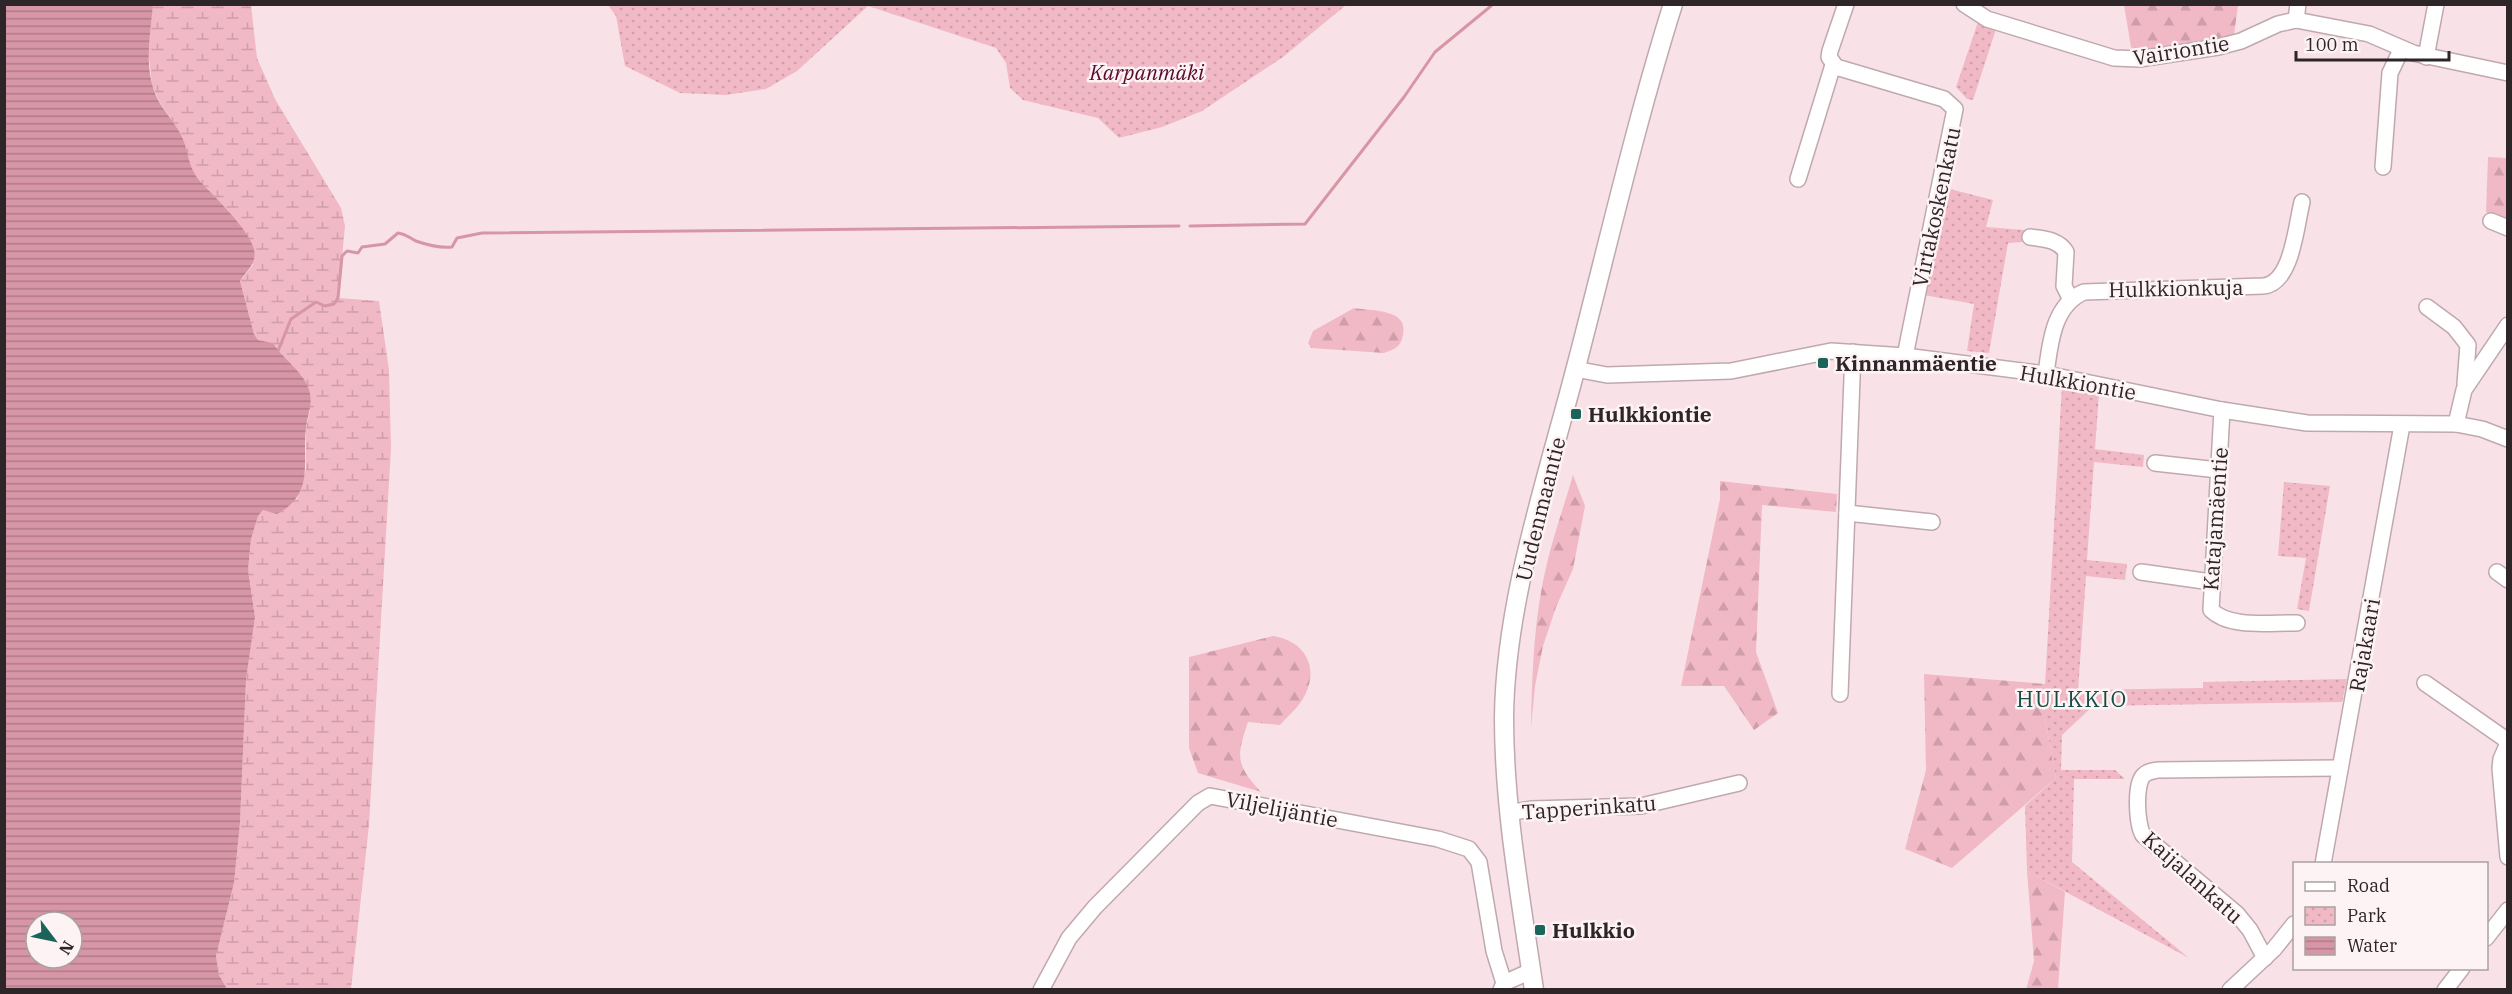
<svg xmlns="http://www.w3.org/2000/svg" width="2512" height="994" font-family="'IBM Plex Serif',serif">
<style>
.forest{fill:url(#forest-firs)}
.wetland{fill:url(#wetland-marsh)}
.park{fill:url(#park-dots)}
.water{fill:url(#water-rules);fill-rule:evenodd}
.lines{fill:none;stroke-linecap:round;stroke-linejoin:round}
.stream{stroke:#d796a7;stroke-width:3}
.minor-casing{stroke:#bfa9ae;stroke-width:18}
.major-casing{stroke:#bfa9ae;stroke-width:21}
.minor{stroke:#fff;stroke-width:15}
.major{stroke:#fff;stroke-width:18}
.poi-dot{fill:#1b645a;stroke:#fdf3f5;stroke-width:2}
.labels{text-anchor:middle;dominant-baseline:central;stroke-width:5;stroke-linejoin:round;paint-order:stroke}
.street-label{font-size:21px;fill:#2d2527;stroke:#fdf3f5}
.park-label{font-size:21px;font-style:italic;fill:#570a2b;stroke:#fdf3f5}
.poi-label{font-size:21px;font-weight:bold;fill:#2d2527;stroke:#fdf3f5;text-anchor:start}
.neighbourhood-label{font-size:22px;letter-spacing:1.5px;fill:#134d45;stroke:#fdf3f5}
</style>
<defs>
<pattern id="forest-firs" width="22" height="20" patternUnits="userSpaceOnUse" patternTransform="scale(1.5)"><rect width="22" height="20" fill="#f1b8c6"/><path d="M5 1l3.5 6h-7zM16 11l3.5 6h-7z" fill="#cf9eaa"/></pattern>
<pattern id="wetland-marsh" width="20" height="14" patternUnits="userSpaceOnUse" patternTransform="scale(1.5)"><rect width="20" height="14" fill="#f1b8c6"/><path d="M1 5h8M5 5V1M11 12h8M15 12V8" fill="none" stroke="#cf9eaa"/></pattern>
<pattern id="park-dots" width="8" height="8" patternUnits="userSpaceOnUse" patternTransform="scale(1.5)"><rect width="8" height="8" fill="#f1b8c6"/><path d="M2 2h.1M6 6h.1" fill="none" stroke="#cf9eaa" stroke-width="1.8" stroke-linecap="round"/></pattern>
<pattern id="water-rules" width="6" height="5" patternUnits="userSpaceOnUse" patternTransform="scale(1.5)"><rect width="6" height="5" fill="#d796a7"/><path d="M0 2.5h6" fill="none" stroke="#af7a88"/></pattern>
</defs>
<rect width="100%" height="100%" fill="#f9e2e7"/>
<g class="forest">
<polygon points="2124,5 2238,5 2234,35 2225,42 2132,53"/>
<polygon points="2488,157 2507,158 2507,220 2486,212"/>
<path d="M1354,308C1373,311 1409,309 1403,335C1401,347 1395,349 1384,353L1311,348L1308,343L1313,331Z"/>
<path d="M1573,475L1585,506L1573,569L1556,607L1543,646L1535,686L1531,728C1532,671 1534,614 1548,559C1555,531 1565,503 1573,475Z"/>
<polygon points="1720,481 1837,494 1836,512 1762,505 1756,652 1778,713 1754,730 1724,686 1681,686 1720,499"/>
<path d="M1273,636C1303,640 1320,666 1305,695C1300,706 1288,716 1280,725L1248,722C1236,757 1236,765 1261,792L1198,773L1189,748V657Z"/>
<polygon points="1924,674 2045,684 2045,719 2056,778 1952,868 1905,849 1926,770"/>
<polygon points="2027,871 2065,892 2058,989 2026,990 2034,961"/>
</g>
<polygon class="wetland" points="153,4 251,5 257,58 275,99 341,208 345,226 338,298 379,301 389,370 391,448 369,825 351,989 227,989 219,975 216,956 234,883 240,823 246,680 255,617 248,570 251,539 258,516 263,510 297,499 306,469 306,429 310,411 302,376 289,366 273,343 258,340 254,334 240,281 253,265 240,228 191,170 183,138 159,101 152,85 148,49"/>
<g class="park">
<polygon points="608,5 1346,5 1283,57 1202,111 1162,127 1119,138 1098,118 1023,100 1010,88 1006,63 996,48 868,6 797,71 766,89 726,95 680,93 625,66 616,16"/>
<polygon points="1978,22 1996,29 1973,100 1967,99 1956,87"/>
<polygon points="1946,188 1993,200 1986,227 2024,230 2022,242 2008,243 1989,353 1967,351 1974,304 1924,295"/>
<polygon points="2062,385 2099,393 2095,449 2144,455 2143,467 2094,462 2087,560 2127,564 2125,580 2086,576 2078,690 2203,688 2203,682 2347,679 2342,702 2093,706 2062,735 2061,770 2115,770 2125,779 2074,779 2072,862 2189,958 2027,871 2025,806 2056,778 2045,719 2045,685"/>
<polygon points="2284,482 2330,486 2309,611 2297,609 2306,558 2278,556"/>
</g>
<path class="water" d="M5,4L153,5C150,37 143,69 158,100C165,113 177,125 183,139C189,154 188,168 200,181C215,198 248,228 254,249C257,264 247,270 240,281L254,334L258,340L273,343C283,359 302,371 308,387C314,402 308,413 306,428C302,463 315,494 277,514L263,510L258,516L251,539L248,570L255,617L246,680L240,823L234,883L216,956L219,975L227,989H5ZM36,922H72V958H36Z"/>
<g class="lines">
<g class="stream">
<polyline points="1190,226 1305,224 1404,97 1435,52 1491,6"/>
<path d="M278,351L291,319L316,302L325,306L334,304L338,298L342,256L347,251L358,253L362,247L385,244L398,233C407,234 409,238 416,241C427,245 441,248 452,247L457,238L482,233L1179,226"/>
</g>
<defs>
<g id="minor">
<polyline points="1846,4 1830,51 1829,57 1836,67 1944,99 1955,109 1905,356"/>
<polyline points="1964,4 1987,19 2114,58 2139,59 2218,47 2241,41 2278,24 2296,20 2369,34 2413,53 2508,73"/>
<polyline points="2296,20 2298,4"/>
<polyline points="2426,57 2436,4"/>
<polyline points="2383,167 2390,73 2401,50"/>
<polyline points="1798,179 1833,65"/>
<polyline points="2491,221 2508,228"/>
<path d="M2030,237C2043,239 2058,239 2066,252L2064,286L2071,300"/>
<polyline points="2427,307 2454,327 2468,345 2465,384"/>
<polyline points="1575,369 1607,375 1731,371 1831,351 1905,356 2046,374 2222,410 2307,423 2456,424 2482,429 2508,439"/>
<path d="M2046,374C2050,344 2053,305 2084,292L2263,286C2292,284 2296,226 2302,202"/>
<path d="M2222,410L2211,610C2230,629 2272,622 2297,623"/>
<polyline points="2456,424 2464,390 2508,325"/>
<polyline points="2155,463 2218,470"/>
<polyline points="1847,513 1932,522"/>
<polyline points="2141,572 2211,582"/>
<polyline points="2497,572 2508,580"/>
<polyline points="2425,683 2508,741"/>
<polyline points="1840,694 1853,352"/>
<polyline points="2508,743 2501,759 2500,768 2508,857"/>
<polyline points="1509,813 1531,809 1641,806 1739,783"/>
<polyline points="2323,864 2402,425"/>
<polyline points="2486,938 2508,910"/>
<path d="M2265,958L2250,930L2237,914L2143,835C2137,825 2134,784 2144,775C2148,771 2153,771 2158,770L2340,768"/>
<polyline points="1041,990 1069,938 1095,907 1198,803 1210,796 1438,839 1469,849 1479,862 1494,951 1504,983"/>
<polyline points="1501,990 1504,983 1531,971"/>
<polyline points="2230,990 2274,949 2294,924"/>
<polyline points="2445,990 2462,968"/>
</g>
<path id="major" d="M1534,990C1521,900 1504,809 1504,718C1505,603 1546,482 1575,371C1607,249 1635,125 1673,4"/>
</defs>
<use href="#minor" class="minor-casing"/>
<use href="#major" class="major-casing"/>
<use href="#minor" class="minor"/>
<use href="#major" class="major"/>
</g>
<g class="poi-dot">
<rect x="1817" y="357" width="12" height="12" rx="3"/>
<rect x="1570" y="408" width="12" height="12" rx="3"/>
<rect x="1534" y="924" width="12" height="12" rx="3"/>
</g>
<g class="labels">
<g class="street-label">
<text transform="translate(2181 50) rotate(-9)">Vairiontie</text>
<text transform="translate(1936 207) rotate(-78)">Virtakoskenkatu</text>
<text transform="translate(2176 288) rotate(-1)">Hulkkionkuja</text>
<text transform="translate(2078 382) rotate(10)">Hulkkiontie</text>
<text transform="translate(1540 509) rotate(-76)">Uudenmaantie</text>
<text transform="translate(2215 519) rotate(-86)">Katajamäentie</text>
<text transform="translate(2364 645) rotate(-80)">Rajakaari</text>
<text transform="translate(1589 807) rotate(-4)">Tapperinkatu</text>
<text transform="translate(1282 809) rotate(11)">Viljelijäntie</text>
<text transform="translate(2193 877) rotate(42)">Kaijalankatu</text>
</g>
<g class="park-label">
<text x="1147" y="72">Karpanmäki</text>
</g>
<g class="poi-label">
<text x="1835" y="363">Kinnanmäentie</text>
<text x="1588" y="414">Hulkkiontie</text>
<text x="1552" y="930">Hulkkio</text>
</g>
<g class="neighbourhood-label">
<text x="2072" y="698">HULKKIO</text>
</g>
</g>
<rect width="2512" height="994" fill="none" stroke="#2d2527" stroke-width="12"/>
<rect x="2293" y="862" width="195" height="108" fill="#fdf3f5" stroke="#aaa1a3" stroke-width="1.5"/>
<rect x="2305" y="882" width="30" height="9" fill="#ffffff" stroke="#aaa1a3" stroke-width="1.5"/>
<text x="2347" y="892" font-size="18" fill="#2d2527">Road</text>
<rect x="2305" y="907" width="30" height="18" fill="url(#park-dots)" stroke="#aaa1a3" stroke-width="1.5"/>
<text x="2347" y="922" font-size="18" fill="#2d2527">Park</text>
<rect x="2305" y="937" width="30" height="18" fill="url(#water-rules)" stroke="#aaa1a3" stroke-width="1.5"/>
<text x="2347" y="952" font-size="18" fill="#2d2527">Water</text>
<g transform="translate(54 940) rotate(122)"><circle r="28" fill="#fdf3f5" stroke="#aaa1a3" stroke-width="1.5"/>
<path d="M0-4.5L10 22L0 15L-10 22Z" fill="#1b645a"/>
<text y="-9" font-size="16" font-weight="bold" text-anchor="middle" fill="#2d2527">N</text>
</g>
<path d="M2296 51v9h153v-9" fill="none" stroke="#2d2527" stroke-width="3"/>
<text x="2305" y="51" font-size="18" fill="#2d2527" stroke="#fdf3f5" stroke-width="4.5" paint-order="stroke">100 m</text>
</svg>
